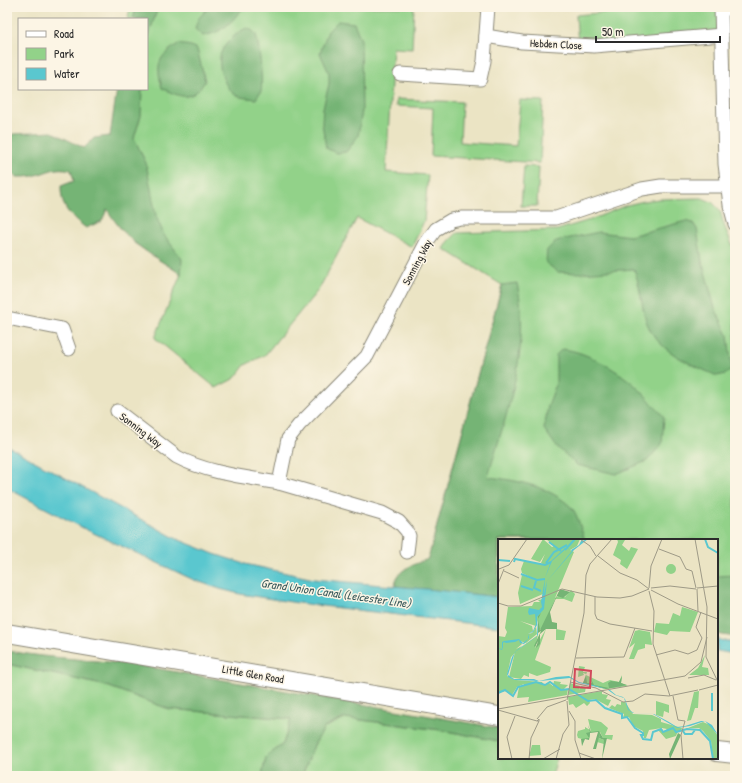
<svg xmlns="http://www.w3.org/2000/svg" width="742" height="783" font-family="'Patrick Hand',sans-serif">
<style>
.green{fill:#92d289;stroke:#5e7e5a}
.forest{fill:#75b475;stroke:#507050}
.water{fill:#5ac7cf;stroke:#42797d}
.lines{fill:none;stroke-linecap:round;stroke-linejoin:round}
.street-casing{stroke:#8b8878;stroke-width:15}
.secondary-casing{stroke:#8b8878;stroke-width:20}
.street{stroke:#fff;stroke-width:13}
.secondary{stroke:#fff;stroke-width:18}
.labels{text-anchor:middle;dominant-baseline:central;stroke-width:3;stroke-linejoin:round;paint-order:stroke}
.street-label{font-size:11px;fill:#2b2b2b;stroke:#fcf5e5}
.water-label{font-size:12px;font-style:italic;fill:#395a5c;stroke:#fcf5e5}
.inset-river{fill:none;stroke:#5ac7cf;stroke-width:2}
.inset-road{fill:none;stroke:#9e9a87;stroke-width:1}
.view{fill:#d1495b;fill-opacity:0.15;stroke:#d1495b;stroke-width:2}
.inset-edge{fill:none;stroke:#2b2b2b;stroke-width:2}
</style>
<rect width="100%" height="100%" fill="#fcf5e5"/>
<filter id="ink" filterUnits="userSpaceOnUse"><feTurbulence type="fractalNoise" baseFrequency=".025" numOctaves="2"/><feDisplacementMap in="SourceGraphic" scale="8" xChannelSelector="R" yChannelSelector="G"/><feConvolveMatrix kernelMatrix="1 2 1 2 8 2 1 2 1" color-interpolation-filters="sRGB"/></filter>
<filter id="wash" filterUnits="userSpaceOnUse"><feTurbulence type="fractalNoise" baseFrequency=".012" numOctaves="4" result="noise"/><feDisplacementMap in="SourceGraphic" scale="16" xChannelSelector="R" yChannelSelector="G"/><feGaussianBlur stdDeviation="0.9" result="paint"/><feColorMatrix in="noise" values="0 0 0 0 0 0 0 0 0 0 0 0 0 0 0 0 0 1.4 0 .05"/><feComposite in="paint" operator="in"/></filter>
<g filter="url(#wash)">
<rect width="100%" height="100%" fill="#ebe4c4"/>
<g class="green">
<polygon points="130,7 414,7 412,49 393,48 386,172 428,175 424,221 412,247 357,218 319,289 277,340 265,355 245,365 235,378 216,388 155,338 181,274 134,243 120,89 147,89 147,19 128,19"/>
<polygon points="664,7 721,7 722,35 578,45 576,15"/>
<polygon points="396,99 462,102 460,142 516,146 520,100 543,101 540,163 431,156 433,108 396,106"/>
<polygon points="524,166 539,167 537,206 521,206"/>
<polygon points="702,198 712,202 720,210 724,225 735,252 735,636 717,634 717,540 499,540 499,597 428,559 502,285 444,249 449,241 457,233 557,230 590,220 627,205 644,201 659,199"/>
<polygon points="7,664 107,686 169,709 291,719 283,744 266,757 262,776 7,776"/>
<polygon points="345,718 441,730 499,741 499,758 557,758 552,776 302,776 314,745 325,727"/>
</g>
<g class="forest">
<polygon points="136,7 158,7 147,41 147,19 133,19"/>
<path d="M209,7H244C230,23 224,32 203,36L195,29L198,19Z"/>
<polygon points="338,21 354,23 361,40 362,111 358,136 346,152 336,153 326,148 322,123 323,108 329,84 329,73 320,53 328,31"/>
<path d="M247,28C250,29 253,31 255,33C259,37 263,85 261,91C260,94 257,96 256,99C250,98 242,98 237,96C225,89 218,70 220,57C221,46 238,31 247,28Z"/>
<path d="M178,44L191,46L197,49L205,81C192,102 181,98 162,88C156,64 157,58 178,44Z"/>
<path d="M117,89H142L141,116L134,138L146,163L156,216L164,235L182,259L181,274C149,253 127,243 107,209L102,221L86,228C69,215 61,208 61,186L74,181L71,170C54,166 49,172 33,176C28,177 22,177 17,177L7,169V138L13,134L52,132L84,148L94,138L110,136Z"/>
<path d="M686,221L693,223L697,229L702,261L715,308L728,335L732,369L726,374L717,376C689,363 654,351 645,317C641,301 640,285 634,269L580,273L558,272L546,263L547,250L556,241L599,232L630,236Z"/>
<path d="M517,283C532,349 506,413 488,477C516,480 550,486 572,508C578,515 581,531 585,540H499V597L395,586C396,569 413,565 428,559L502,285Z"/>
<path d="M562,349C587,351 621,372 639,389C648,398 656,408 664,417L662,444L647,461L616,474L577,465L556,446L544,429L548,406L556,384V355Z"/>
<polygon points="735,575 735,637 717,634 717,576"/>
<polygon points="7,651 42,656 131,664 499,728 499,741 441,730 345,718 325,727 314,745 302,776 262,776 266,757 283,744 291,719 169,709 107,686 7,664"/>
</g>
<g class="water">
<polygon points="7,446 177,539 214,554 245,564 314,579 427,589 499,597 499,627 298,603 240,594 220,589 194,580 87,530 7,488"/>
<polygon points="717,637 720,640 735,642 735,654 717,651"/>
</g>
</g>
<g filter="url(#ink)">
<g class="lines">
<defs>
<g id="street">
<polyline points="721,7 725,164 730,205 735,224"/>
<polyline points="721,9 735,9"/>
<polyline points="486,36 522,42 594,46 722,35"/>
<polyline points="400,74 480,79 484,61 488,7"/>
<polyline points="7,318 62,329 69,349"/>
<path d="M117,411L177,457C207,473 245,477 279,483L288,439L299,425L367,356L426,243L436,229L451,220L461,218H556L642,189L661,186H728"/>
<polyline points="279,483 382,513 399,522 407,531 409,536 407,552"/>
</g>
<g id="secondary">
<polyline points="7,633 499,716"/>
<polyline points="717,752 735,754"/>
</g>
</defs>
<use href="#street" class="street-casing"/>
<use href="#secondary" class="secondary-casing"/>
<use href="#street" class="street"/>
<use href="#secondary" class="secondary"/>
</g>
</g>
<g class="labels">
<g class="street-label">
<text transform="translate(556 44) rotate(3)">Hebden Close</text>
<text transform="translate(417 262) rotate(-62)">Sonning Way</text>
<text transform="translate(141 430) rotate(37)">Sonning Way</text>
<text transform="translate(253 674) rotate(10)">Little Glen Road</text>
</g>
<g class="water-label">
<text transform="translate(336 593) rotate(8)">Grand Union Canal (Leicester Line)</text>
</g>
</g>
<g transform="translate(498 539)">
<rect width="220" height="220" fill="#ebe4c4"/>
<path d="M45,0L54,8L56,7L48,0H82L79,7L72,11L76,13L57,59L60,57L67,58L73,51L77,55L74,63L66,60H57L44,90H41L40,81L38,87L22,82L34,87L35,92L30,95L34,94L38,88L39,95L28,104L22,102L24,105L18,110L24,107L13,118L9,137L18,141L44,143L46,146L51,144L55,147L56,142L63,143L62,145L70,146L66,150H70L69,156L30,163L31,158L19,159L21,148L25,147L26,145L19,148L14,156L7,152L0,154V97L7,98L9,93L7,89L10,68L34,67L36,63H42L40,61L45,60V55L22,65L20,54L24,36L38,41L24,34L23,30L26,22L45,25L43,24L47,15L42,23L33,20ZM119,0L127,1L124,6L131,12L133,8L140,10L129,30L122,25L123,21L115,16L120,3ZM168 30a5 5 0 1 1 10 0a5 5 0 1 1-10 0ZM184,68L200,73L192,93L172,92L169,96L156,93L158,84L171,85L175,74L182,77ZM48,90L37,121L53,128L52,133L39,137L31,134V138L26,136L23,140L11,138L17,113L40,96L37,109ZM58,90L68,92L66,101H58ZM141,91L152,93L154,106L147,105V109L140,111L136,120H131L137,104L131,109L137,92ZM207,116L204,128L210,129L211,136H191L200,129ZM81,127L87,128L85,133H89L88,136L105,144L112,141L121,143L124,136L123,144L130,147L108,150L85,144L88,135L85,134L86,136L80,138ZM72,144L82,147L81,151L83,147L88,148L87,153L70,156ZM104,152V155L110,156L108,160L113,161L110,167L97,160L91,161L92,164L89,167L86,164L78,169L75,165L71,166L70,158ZM201,152L200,169H197L193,181L189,182L196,153ZM158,162L171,166V174L166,172L165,178L158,176ZM123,163H127L135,175L154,176L163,180V183L184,189L183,192H180L178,197L168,200L160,191L164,190L166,193L169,190L164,189L151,191L148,199H146L145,192L135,187L131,178L125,179L126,175L111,169L114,166L117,168L119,165L123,166ZM90,180L103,183L110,189L107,196H115L114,201L105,199L102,193L101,199L106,201V205L99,203L102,193H93ZM205,183L212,186L220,197V220H215L213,202L205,192L201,189H190ZM87,188L92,191V197L91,200H86L84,207V200L80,199L79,196L80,192L87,190ZM34,206H42L43,216L31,217Z" fill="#92d289"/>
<path d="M62,50L72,53L65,59L59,57L52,73L54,83L59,84V90H48L42,95V105L38,109L40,102L37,108L36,107L43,92L40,94V77L43,74L40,80L42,91ZM88,137L89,144H94L93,140L96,146L111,149L110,144L113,142L121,143L124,137L123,144L129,146L108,150L85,144ZM90,186L93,193L101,192L105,199H109L104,220L106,201L101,199L102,194L98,210H95L100,193L92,194L91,201L87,200L84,207L83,200L91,199L88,194L92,193ZM180,194L183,196L172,220L171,215Z" fill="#75b475"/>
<path d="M84,0V2L90,0L76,11L49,42L46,70L39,78L40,96L38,98L17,113L10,136L16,140H36L41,142L58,138L71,137L81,143L99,147L108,150L81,144L72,139L42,142L17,141L12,139L10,138L9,135L14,118L19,111L39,97V86L35,93L30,95L31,99L26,105L22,104L21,101L17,103L8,104L6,103L5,104V108L4,111L0,109L4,110V103L6,102L21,100L25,104L30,100V95L35,92L38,85L37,75L31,76L30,73L31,69L41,71L44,68L43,63L47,39L53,22L67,9L73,11L81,6ZM69,9L74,12L49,42L46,55L47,39L54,22ZM110,151H112L118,156L125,158L127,160L131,171L136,174L156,175L171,183L179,188L187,187L203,182H207L214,186L220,196L207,182L192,187L179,189L155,175L135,174L130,171L126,159L117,156Z" fill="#5ac7cf" fill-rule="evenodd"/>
<path class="inset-river" d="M207,0L210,8L220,14M51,3L63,12M67,11L77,0M0,21L12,22M16,23L17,20L47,26L53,23M48,24L56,13L69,6M23,35L39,41L47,40M38,42L36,49L43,52M23,47L35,51M0,154L7,151L15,157L20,148L38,143L47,146L52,143L63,151L71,150L90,162L98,161L107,169L124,175V179L129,178L137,189L145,194V196H143L145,200L153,201L155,193L163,190L165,193L175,189L178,193L189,190L202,191L212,202L215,220M214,154V172M185,192L187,195H194L197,191"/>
<path class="inset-road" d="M82,0L92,7L98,17M197,0L209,68L208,118L220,143M161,10L182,18L188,30L194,32L198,49M100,17L122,34L139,41L151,50M1,30L11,26L29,0M6,32L21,39M0,45L6,30M151,49L153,27L164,0M153,49L172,47L198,50M199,49L220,47M199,50L200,72M153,51L180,65L220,80M151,52L156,72L155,105L172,157M97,58V75L99,80L112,85L154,92M0,64L10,67H23L64,50L99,58L122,59L134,57L151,50M158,116L177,111L190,115L199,111L204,99L198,88L203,73M78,119L126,118L137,89M190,139L206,136L218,141M72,143L98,149L125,163L135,162L147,155L171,157L200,151M201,151L220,146M175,157L180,181L187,182L183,196L185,220M69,161L86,74L88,36L92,25L114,0M0,170L187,137L203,123L209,98M0,171L39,182L41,180V182H39M71,172L77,182V201L83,220M39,180L49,168L68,161M81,214L98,220M14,220L9,198L17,177M31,220L33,199L41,182M45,220L62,210M58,220L65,195L71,186L69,162"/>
<path class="view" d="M77,130L93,132L92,149L76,148Z"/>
<rect width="220" height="220" class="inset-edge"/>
</g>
<rect width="742" height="783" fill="none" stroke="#fcf5e5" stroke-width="24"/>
<rect x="18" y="18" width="130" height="72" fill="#fcf5e5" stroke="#a8a49b"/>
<rect x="26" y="31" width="20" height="6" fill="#ffffff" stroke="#a8a49b"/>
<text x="54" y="38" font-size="12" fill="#2b2b2b">Road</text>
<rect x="26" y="48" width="20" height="12" fill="#92d289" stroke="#a8a49b"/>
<text x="54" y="58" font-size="12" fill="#2b2b2b">Park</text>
<rect x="26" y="68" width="20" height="12" fill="#5ac7cf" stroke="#a8a49b"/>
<text x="54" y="78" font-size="12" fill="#2b2b2b">Water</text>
<path d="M596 36v6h124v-6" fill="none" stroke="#2b2b2b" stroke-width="2"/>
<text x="602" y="36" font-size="12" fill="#2b2b2b" stroke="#fcf5e5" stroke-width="3" paint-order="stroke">50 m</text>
</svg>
